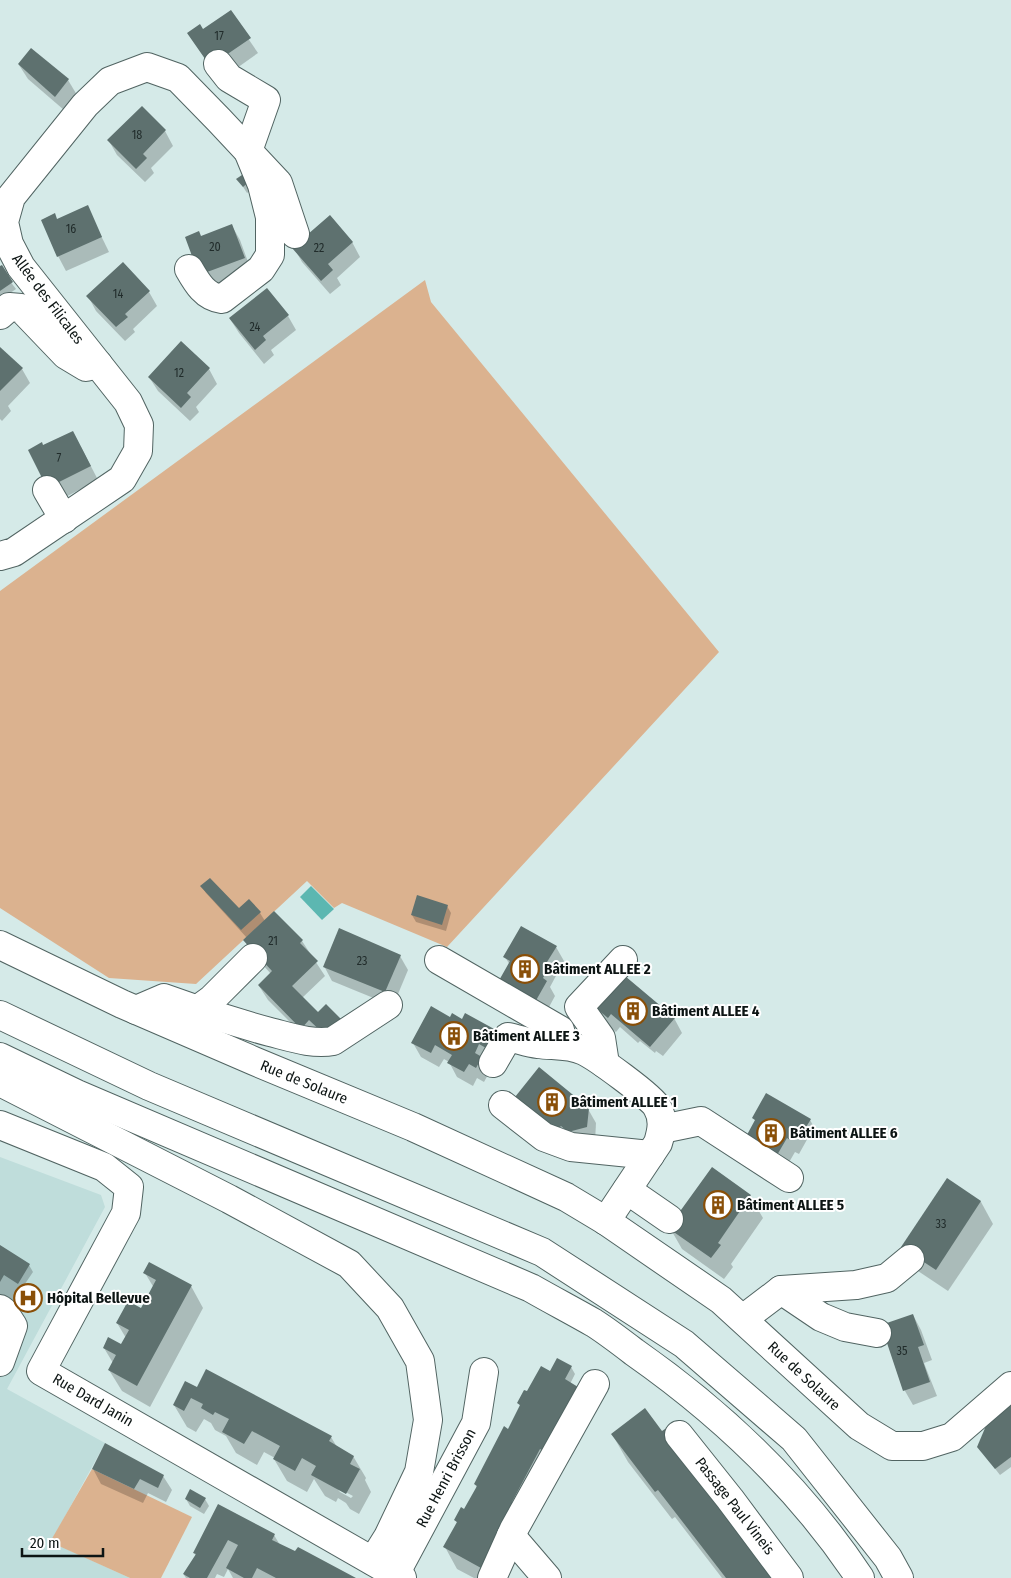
<svg xmlns="http://www.w3.org/2000/svg" width="1011" height="1578" font-family="'Fira Sans Condensed',sans-serif">
<style>
.built{fill:#bfdddb}
.green{fill:#dbb28f}
.water{fill:#5cb7b1}
.shadow{fill:#0003;fill-rule:evenodd}
.building{fill:#5e716f}
.lines{fill:none;stroke-linecap:round;stroke-linejoin:round}
.minor-casing{stroke:#516462;stroke-width:30}
.highway-casing{stroke:#516462;stroke-width:30}
.minor{stroke:#fff;stroke-width:28}
.highway{stroke:#fff;stroke-width:28}
.labels{text-anchor:middle;dominant-baseline:central;stroke-width:4;stroke-linejoin:round;paint-order:stroke}
.number-label{font-size:12px;fill:#212c2b}
.street-label{font-size:15px;fill:#0d1514;stroke:#fff}
.poi-label{font-size:15px;font-weight:bold;fill:#0d1514;stroke:#fff;text-anchor:start}
</style>
<rect width="100%" height="100%" fill="#d5eae8"/>
<polygon class="built" points="0,1157 101,1195 105,1207 7,1389 105,1443 51,1542 130,1578 0,1578"/>
<g class="green">
<polygon points="425,280 431,302 719,652 447,947 342,903 334,908 307,881 196,984 109,978 0,908 0,591"/>
<polygon points="92,1469 192,1517 161,1578 130,1578 50,1542"/>
</g>
<polygon class="water" points="311,886 334,909 322,920 300,897"/>
<g class="shadow">
<polygon points="230,12 258,53 220,80 203,30"/>
<polygon points="31,49 68,80 77,95 64,110 28,79 19,65"/>
<polygon points="142,108 165,131 173,146 151,168 154,173 145,182 117,155 109,141"/>
<polygon points="238,179 250,181 254,188 247,193"/>
<polygon points="87,207 109,252 66,271 58,256 57,220"/>
<polygon points="232,226 240,240 252,273 208,288 201,238"/>
<polygon points="352,242 360,257 337,278 341,285 330,294 302,262 294,248"/>
<polygon points="0,268 16,289 0,300"/>
<polygon points="149,292 157,306 133,329 135,332 125,341 96,311 88,296"/>
<polygon points="288,316 296,330 271,350 274,355 264,364 239,333 230,319"/>
<polygon points="181,343 209,369 217,384 196,407 199,412 190,421 158,391 149,377"/>
<polygon points="0,348 22,369 30,383 8,406 11,411 2,421 0,419"/>
<polygon points="43,447 81,447 98,480 56,502"/>
<polygon points="202,887 239,910 249,901 260,913 265,921 302,941 325,976 302,998 317,1012 342,1022 310,1042 268,1000 259,986 271,974 253,954 244,940 247,938 206,893"/>
<polygon points="447,906 451,913 446,931 416,922 412,915"/>
<polygon points="556,947 564,961 550,987 555,996 543,1018 505,957"/>
<polygon points="400,956 408,970 393,1006 332,981 324,966"/>
<polygon points="598,1009 674,1018 682,1033 663,1056 656,1051 655,1053 640,1041 638,1043 620,1027 616,1032 606,1023"/>
<polygon points="450,1019 462,1020 495,1031 504,1045 484,1082 477,1078 473,1086 457,1077 449,1062 444,1059 439,1067 421,1057 413,1043"/>
<polygon points="536,1072 588,1109 596,1123 595,1142 561,1138"/>
<polygon points="754,1118 810,1120 814,1127 799,1154 795,1152 781,1176"/>
<polygon points="947,1180 981,1202 993,1224 948,1291 915,1269"/>
<polygon points="750,1196 763,1218 731,1264 733,1267 724,1279 682,1249 670,1228"/>
<polygon points="0,1246 29,1265 33,1272 8,1309 0,1304"/>
<polygon points="145,1273 191,1286 203,1308 150,1407 122,1391 109,1370 113,1363 104,1348 122,1346 126,1338 117,1323 141,1310 154,1288"/>
<polygon points="913,1315 921,1330 932,1360 924,1363 937,1396 913,1405 905,1391 883,1326"/>
<polygon points="571,1367 575,1374 570,1384 499,1578 474,1578 457,1569 445,1547 458,1524 455,1520 465,1511 477,1488 475,1484 509,1430 521,1407 518,1403 550,1373"/>
<path d="M206,1371L331,1437L337,1447L353,1456L366,1478L365,1480L371,1492L359,1514L350,1509L346,1503L338,1498L336,1502L325,1496L314,1479L307,1492L287,1481L274,1459L275,1458L264,1452L257,1465L236,1453L226,1436L215,1430L211,1423L204,1419L196,1432L187,1427L174,1405L197,1388ZM336,1487L353,1496L351,1498L340,1492Z"/>
<polygon points="1011,1405 1011,1467 1000,1475 978,1447"/>
<polygon points="662,1433 774,1578 722,1578 675,1517 672,1519 628,1462 612,1434"/>
<polygon points="93,1469 163,1476 172,1490 166,1502 148,1493 143,1503 101,1484"/>
<polygon points="186,1499 205,1499 209,1506 204,1514 190,1506"/>
<polygon points="240,1517 274,1535 280,1545 353,1578 233,1578 228,1569 224,1577 217,1574 215,1578 186,1578 184,1575 196,1556 194,1553"/>
</g>
<g class="building">
<polygon points="231,10 251,38 210,66 187,33 200,24 203,29"/>
<polygon points="31,48 69,79 55,97 18,64"/>
<polygon points="142,106 166,130 143,154 147,158 136,169 107,140"/>
<polygon points="245,173 251,180 243,187 236,179"/>
<polygon points="88,205 102,237 57,257 41,220 55,213 57,219"/>
<polygon points="330,215 353,242 328,264 333,270 321,281 292,248"/>
<polygon points="232,224 245,258 199,275 185,237 199,231 201,236"/>
<polygon points="123,262 150,291 125,314 128,317 116,327 86,296"/>
<polygon points="2,265 13,282 0,291 0,266"/>
<polygon points="267,288 289,315 263,336 266,340 255,350 229,318"/>
<polygon points="181,341 210,368 187,393 191,397 181,408 148,377"/>
<polygon points="0,347 23,368 0,391"/>
<polygon points="73,431 91,466 47,488 28,450 42,442 43,445"/>
<polygon points="210,878 239,908 249,899 261,912 241,930 200,886"/>
<polygon points="417,895 448,905 442,925 411,915"/>
<polygon points="274,911 303,940 300,943 318,961 292,986 318,1012 326,1004 343,1021 327,1037 309,1020 301,1029 258,985 272,971 243,940"/>
<polygon points="521,926 557,946 547,962 551,963 543,978 547,981 534,1004 497,984 510,961 503,957"/>
<polygon points="339,928 401,955 385,992 323,967"/>
<polygon points="625,976 675,1018 650,1047 611,1014 608,1018 597,1009"/>
<polygon points="431,1006 450,1017 452,1013 462,1019 465,1013 496,1030 486,1048 479,1044 475,1053 482,1057 476,1068 469,1064 464,1072 447,1063 452,1055 435,1045 431,1053 411,1043"/>
<polygon points="539,1067 589,1108 587,1127 568,1132 561,1126 556,1131 515,1097"/>
<polygon points="766,1093 811,1119 803,1132 798,1128 790,1140 787,1138 773,1162 742,1144 755,1120 752,1118"/>
<polygon points="712,1167 751,1195 718,1243 721,1245 711,1258 668,1228"/>
<polygon points="947,1178 981,1201 936,1270 901,1247"/>
<polygon points="0,1245 30,1264 18,1284 4,1275 0,1282"/>
<polygon points="149,1262 192,1285 137,1386 108,1370 116,1355 103,1348 108,1337 121,1344 129,1330 116,1323 128,1301 141,1308 156,1280 143,1273"/>
<polygon points="913,1314 924,1345 918,1347 930,1382 903,1391 881,1325"/>
<polygon points="557,1358 572,1366 565,1379 578,1387 544,1451 540,1449 512,1502 515,1504 481,1568 443,1547 457,1522 454,1520 461,1507 464,1509 477,1486 474,1484 504,1426 508,1429 520,1405 517,1403 524,1390 527,1391 541,1366 550,1371"/>
<polygon points="206,1369 332,1436 329,1441 354,1456 350,1464 360,1469 346,1494 311,1475 316,1466 302,1458 295,1471 273,1459 280,1446 252,1431 244,1444 222,1432 229,1419 215,1412 213,1415 201,1408 203,1404 191,1398 184,1411 173,1405 185,1381 197,1387"/>
<polygon points="1011,1403 1011,1457 995,1469 977,1447 988,1421"/>
<polygon points="645,1408 662,1431 665,1429 775,1578 726,1578 658,1490 655,1492 611,1434"/>
<polygon points="105,1443 164,1475 158,1488 140,1479 134,1489 92,1469"/>
<polygon points="190,1489 206,1498 200,1508 185,1499"/>
<polygon points="218,1504 275,1534 272,1540 295,1551 298,1547 356,1578 276,1578 257,1568 252,1578 244,1578 226,1568 238,1545 228,1540 207,1578 190,1578 183,1574 196,1554 193,1553"/>
</g>
<g class="lines">
<defs>
<g id="minor">
<polyline points="218,64 229,78 266,100 248,151 278,183 295,234"/>
<polyline points="0,315 9,307 21,308 66,355 86,367 98,364"/>
<polyline points="47,490 64,519"/>
<path d="M0,556L14,552L122,479L138,451L139,425L128,402L21,267L9,244L4,222L11,197L85,105L110,81L147,67L178,78L219,120L248,151L262,185L270,217V255L261,269L222,299C205,297 197,283 189,269"/>
<polyline points="0,945 122,1004 254,1061 413,1127 566,1197 606,1221 721,1300 859,1426 892,1446 923,1446 952,1437 1011,1386"/>
<polyline points="439,960 560,1030 564,1045"/>
<path d="M136,1010L164,998C199,1011 233,1022 270,1032C290,1037 313,1045 333,1041L388,1005"/>
<polyline points="197,1010 212,999 253,958"/>
<path d="M493,1063L508,1037C518,1039 528,1043 538,1044C553,1046 569,1044 584,1051C595,1056 652,1097 657,1107C664,1119 662,1130 658,1143L606,1221"/>
<polyline points="605,1064 601,1038 579,1007 623,960"/>
<polyline points="503,1105 544,1137 571,1147 650,1155"/>
<polyline points="0,1125 104,1167 129,1187 126,1213 41,1371 402,1578"/>
<polyline points="662,1129 701,1121 789,1178"/>
<polyline points="627,1190 669,1219"/>
<polyline points="781,1290 821,1317 845,1327 877,1333"/>
<polyline points="0,1309 4,1312 13,1326 0,1362"/>
<polyline points="743,1319 781,1290 856,1285 887,1278 910,1259"/>
<polyline points="679,1435 730,1499 789,1578"/>
<polyline points="511,1536 547,1578"/>
<polyline points="393,1578 476,1423 484,1372"/>
<polyline points="492,1578 514,1529 595,1384"/>
</g>
<g id="highway">
<polyline points="0,1015 149,1086 542,1252 684,1344 794,1439 888,1558 899,1578"/>
<path d="M0,1057L77,1094L531,1288C552,1300 573,1311 594,1323C608,1332 621,1342 634,1352C721,1413 801,1489 860,1578"/>
<polyline points="0,1082 229,1199 349,1264 390,1308 420,1361 428,1420 419,1472 388,1537 373,1561"/>
</g>
</defs>
<use href="#minor" class="minor-casing"/>
<use href="#highway" class="highway-casing"/>
<use href="#minor" class="minor"/>
<use href="#highway" class="highway"/>
</g>
<defs>
<symbol id="building-ring" viewBox="-11 -11 22 22"><circle r="9.5" fill="#fff" stroke="#894f08" stroke-width="1.5"/><path d="M-4-6H4V6H1V3H-1V6H-4ZM-2.5-4.3h1.7v1.8h-1.7ZM.8-4.3h1.7v1.8H.8ZM-2.5-1h1.7V.8h-1.7ZM.8-1h1.7V.8H.8Z" fill="#894f08"/></symbol>
<symbol id="hospital-ring" viewBox="-11 -11 22 22"><circle r="9.5" fill="#fff" stroke="#894f08" stroke-width="1.5"/><path d="M-5-5h3v3.5h4V-5h3V5h-3V1.5h-4V5h-3Z" fill="#894f08"/></symbol>
</defs>
<g fill-rule="evenodd">
<use href="#building-ring" x="509" y="953" width="32" height="32"/>
<use href="#building-ring" x="617" y="995" width="32" height="32"/>
<use href="#building-ring" x="438" y="1020" width="32" height="32"/>
<use href="#building-ring" x="536" y="1086" width="32" height="32"/>
<use href="#building-ring" x="755" y="1117" width="32" height="32"/>
<use href="#building-ring" x="702" y="1189" width="32" height="32"/>
<use href="#hospital-ring" x="12" y="1282" width="32" height="32"/>
</g>
<g class="labels">
<g class="number-label">
<text x="219" y="36">17</text>
<text x="137" y="135">18</text>
<text x="71" y="229">16</text>
<text x="215" y="247">20</text>
<text x="319" y="248">22</text>
<text x="118" y="294">14</text>
<text x="255" y="327">24</text>
<text x="179" y="373">12</text>
<text x="59" y="458">7</text>
<text x="273" y="941">21</text>
<text x="362" y="961">23</text>
<text x="941" y="1224">33</text>
<text x="902" y="1351">35</text>
</g>
<g class="street-label">
<text transform="translate(48 299) rotate(53)">Allée des Filicales</text>
<text transform="translate(304 1082) rotate(22)">Rue de Solaure</text>
<text transform="translate(804 1376) rotate(43)">Rue de Solaure</text>
<text transform="translate(93 1400) rotate(30)">Rue Dard Janin</text>
<text transform="translate(446 1478) rotate(-62)">Rue Henri Brisson</text>
<text transform="translate(735 1506) rotate(52)">Passage Paul Vineis</text>
</g>
<g class="poi-label">
<text x="544" y="969">Bâtiment ALLEE 2</text>
<text x="652" y="1011">Bâtiment ALLEE 4</text>
<text x="473" y="1036">Bâtiment ALLEE 3</text>
<text x="571" y="1102">Bâtiment ALLEE 1</text>
<text x="790" y="1133">Bâtiment ALLEE 6</text>
<text x="737" y="1205">Bâtiment ALLEE 5</text>
<text x="47" y="1298">Hôpital Bellevue</text>
</g>
</g>
<path d="M22 1548v8h81v-8" fill="none" stroke="#0d1514" stroke-width="2.5"/>
<text x="30" y="1548" font-size="15" fill="#0d1514" stroke="#ffffff" stroke-width="4" paint-order="stroke">20 m</text>
</svg>
